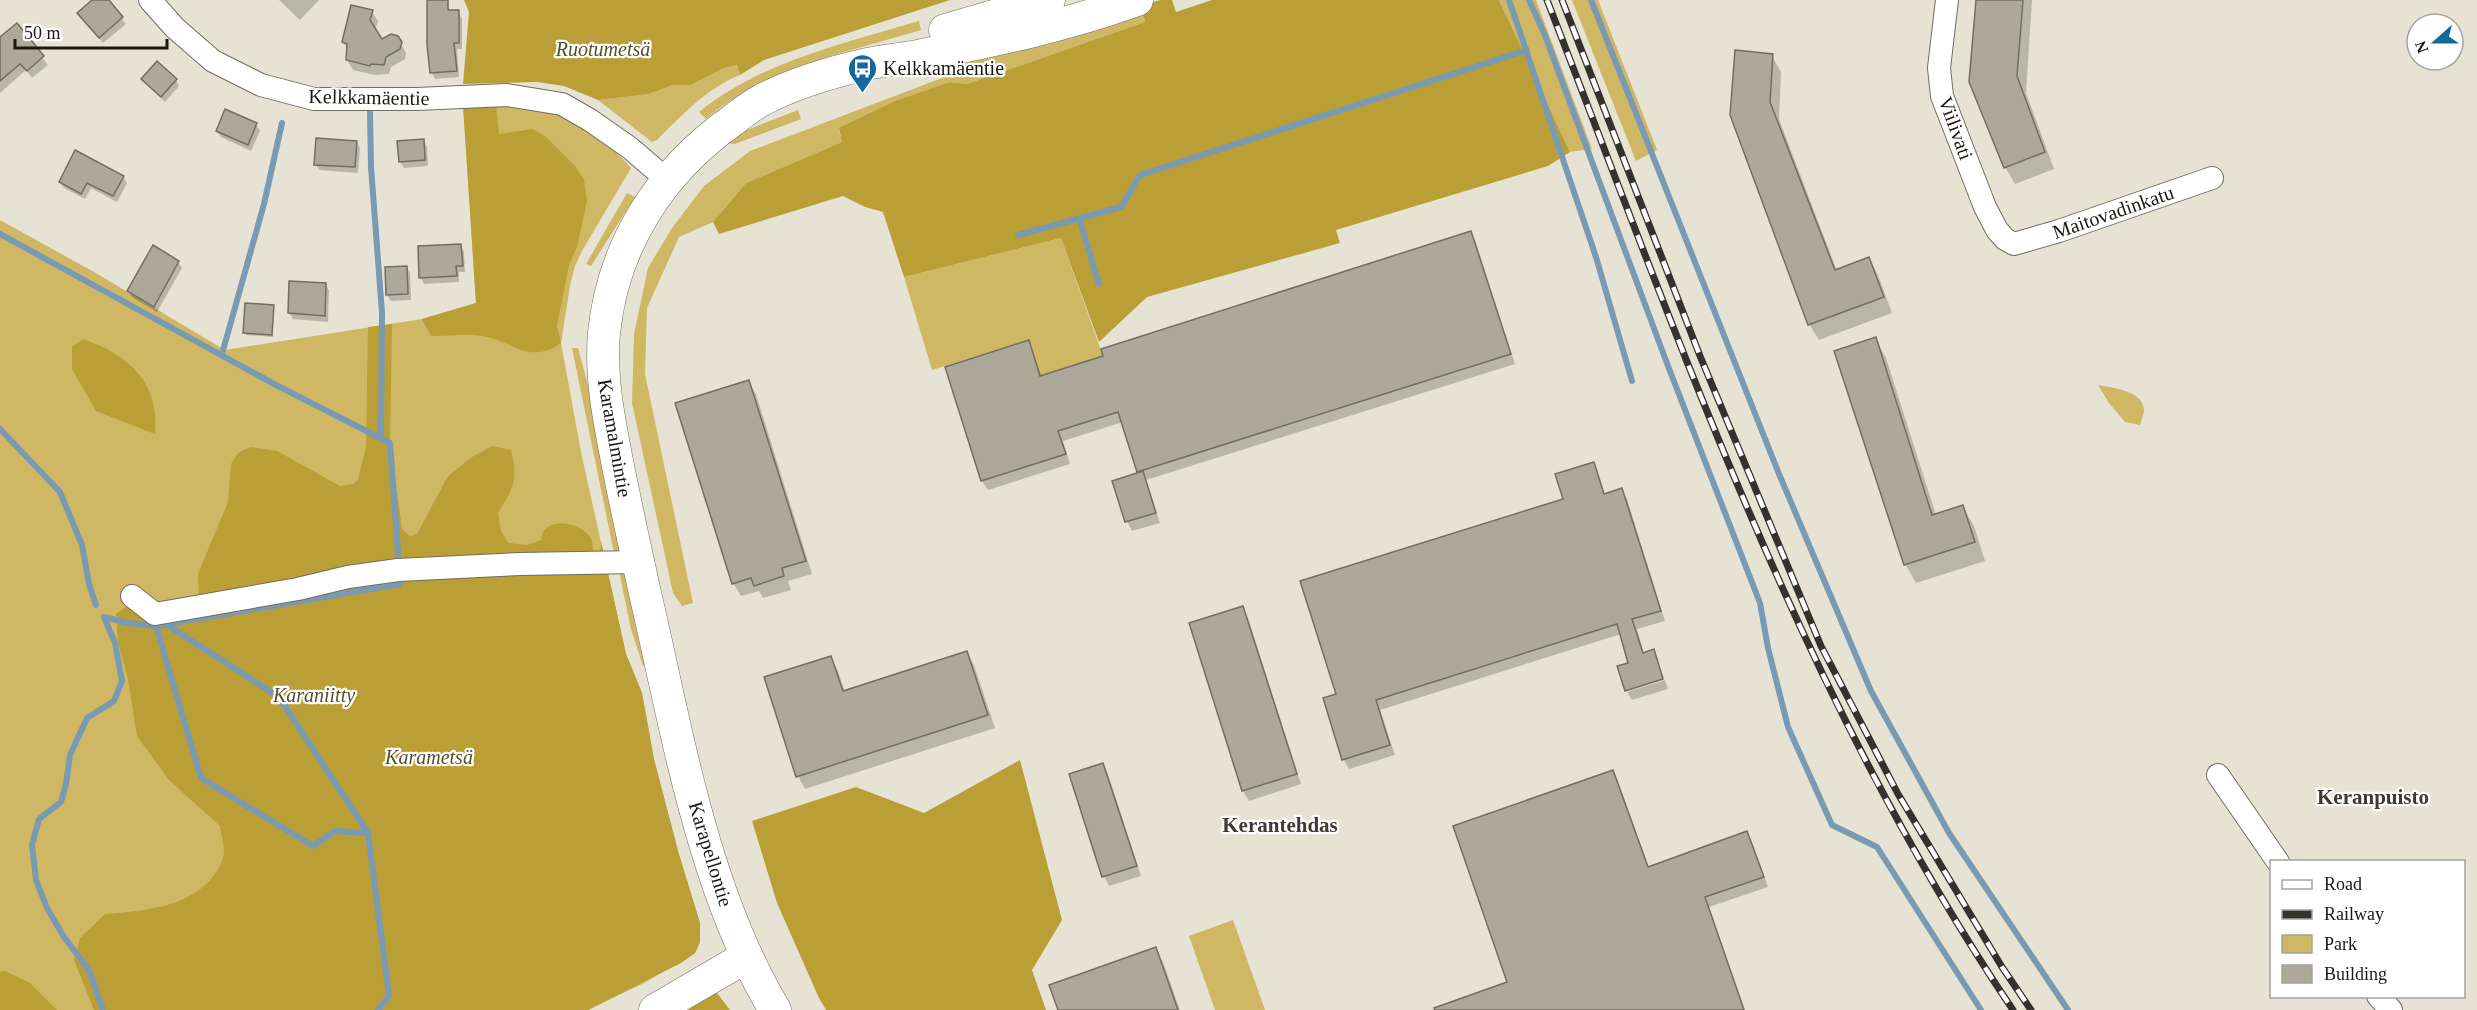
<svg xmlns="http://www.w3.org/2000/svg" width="2477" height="1010" font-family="Georgia,serif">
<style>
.green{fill:#cfb763}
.forest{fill:#ba9e36}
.shadow{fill:#0003}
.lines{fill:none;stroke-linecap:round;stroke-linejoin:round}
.stream{stroke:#789ab3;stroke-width:6}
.building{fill:#aca99a;stroke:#726e61;stroke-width:1.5}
.street-casing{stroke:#716d60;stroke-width:24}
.secondary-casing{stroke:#716d60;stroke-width:33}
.street{stroke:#fff;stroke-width:22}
.secondary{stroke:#fff;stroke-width:32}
.rail-casing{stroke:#34322c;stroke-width:7}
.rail{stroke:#fff;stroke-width:4.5;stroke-dasharray:14;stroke-linecap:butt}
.labels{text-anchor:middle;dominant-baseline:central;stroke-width:4.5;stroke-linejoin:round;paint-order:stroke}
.park-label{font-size:20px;font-style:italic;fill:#5a4e24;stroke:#fff}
.poi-label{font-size:20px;fill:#1a1813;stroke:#fff;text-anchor:start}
.street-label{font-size:20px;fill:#1a1813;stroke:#fff}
.neighbourhood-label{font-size:21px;font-weight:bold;fill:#3f3b2f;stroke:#fff}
</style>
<rect width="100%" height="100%" fill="#e7e3d4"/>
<g class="green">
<polygon points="1499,0 1536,0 1592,149 1570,152"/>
<polygon points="1572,0 1598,0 1657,150 1636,161"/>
<polygon points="1141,6 1145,22 967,84 950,82 839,129 842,142 746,183 713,222 679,237 647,308 645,374 693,603 682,606 673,593 632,403 634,334 648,268 672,228 704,186 750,151 942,78 950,55"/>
<path d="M919,21L921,30C848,52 765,68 706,119L699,112C762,61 843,44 919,21Z"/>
<path d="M737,65L740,75C707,88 682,115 657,140L652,142L598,100L649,94L673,85H691L724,68Z"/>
<path d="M496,104C517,107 541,108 561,114C583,122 616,150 631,168L582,251L575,266L570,286L561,343L582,457L626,654L642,693L654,759L678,851L700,923V942L695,953L644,983L588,1010H0V220L94,272L225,350L422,319L476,303L463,105Z"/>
<polygon points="798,110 801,119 735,144 725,143 744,131"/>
<polygon points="627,193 635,197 591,266 586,264"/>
<polygon points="1061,238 1103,356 1040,376 1028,340 932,370 904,277"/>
<polygon points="572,348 578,348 592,400 622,553 616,553 613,548"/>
<path d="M2098,385C2112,388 2143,390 2144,410C2144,414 2141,421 2140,425L2125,422L2109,403Z"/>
<polygon points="625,570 636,629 645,665 643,666 631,629 619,571"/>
<polygon points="1233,920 1265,1010 1215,1010 1189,936"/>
</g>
<g class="forest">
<polygon points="464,0 950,0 764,60 740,75 737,65 724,68 691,85 673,85 649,94 598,100 564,86 537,82 463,84 469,12"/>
<polygon points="1160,0 1172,0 1176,12 1212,0 1499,0 1570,152 1548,166 1336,230 1340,243 1147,297 1099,342 1061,238 904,277 883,212 865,207 843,196 719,234 713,222 746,183 842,142 839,128 893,102 950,82 967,84 1145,22 1141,6"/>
<path d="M496,104L499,134L533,129L546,137L575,166L584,180L587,201L577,247L569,265L557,326L561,343C530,365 514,342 483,336C467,333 447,336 431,336L422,319L476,303L463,105Z"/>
<path d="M392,324L390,441L402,529L410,536L417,534L448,476L472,457L492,446L511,450C519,480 513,488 498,513L501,531L508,543L527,545L541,540C542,535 543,530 548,527C559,519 585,525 591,539C593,543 593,549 593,554H597L601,549V541L626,654L642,693L654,759L678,851L700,923V942L695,953L681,963L588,1010H94L74,960L80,938L105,914C148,911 206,906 223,858C226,850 221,835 220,826L169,780L137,736L128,679L118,642L116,614L139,598L154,609L199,603L198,574L228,502L231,464L238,453L250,447L277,451L340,486L353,484L358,480L366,447L368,327Z"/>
<path d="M83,339C129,355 160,383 155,434L96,411L72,369V347Z"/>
<polygon points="1020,760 1062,920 1032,970 1046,1010 826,1010 819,998 777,903 752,821 856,787 924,813"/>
<polygon points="5,971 30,983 57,1010 0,1010 0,972"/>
<polygon points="717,993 730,1010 675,1010 698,996"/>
</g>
<g class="shadow">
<polygon points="94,0 107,0 126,24 103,43 83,19"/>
<polygon points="279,0 319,0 300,20"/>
<polygon points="429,0 447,0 450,12 458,12 462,18 462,49 457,49 459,77 435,79 432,73"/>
<polygon points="1977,0 2032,0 2026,93 2054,169 2015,184 2005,167"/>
<polygon points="372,12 378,21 375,31 381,41 397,37 406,53 405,59 391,67 389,74 375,75 353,70 347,60 348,50 344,42"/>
<polygon points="16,25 48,65 32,78 26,70 0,93 0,39"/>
<polygon points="1772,56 1781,72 1779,119 1837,271 1869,259 1878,275 1892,313 1819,340 1809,324 1732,114"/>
<polygon points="143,79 176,80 179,86 165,102 147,85"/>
<polygon points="256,124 260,131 251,151 221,137 217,131"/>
<polygon points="423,140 427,147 428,166 404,168 400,162"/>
<polygon points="356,142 360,148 358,173 319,170 316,164"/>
<polygon points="123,177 127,183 117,202 91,188 85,199 64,188 60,182"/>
<polygon points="1471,233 1476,243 1515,364 1146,480 1160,523 1132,531 1127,521 1140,473 1123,422 1063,441 1070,464 988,490 982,481 1028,342 1042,377"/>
<polygon points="461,246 464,252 465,272 459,272 459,282 424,284 421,278"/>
<polygon points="178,262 182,268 157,312 132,297 128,291"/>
<polygon points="406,267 410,273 411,300 391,301 387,295"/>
<polygon points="325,284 329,290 328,322 293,319 289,313"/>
<polygon points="273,306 273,337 246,335 245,333"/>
<polygon points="1875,339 1886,358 1936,515 1963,507 1974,526 1985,561 1916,583 1905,564"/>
<polygon points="748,381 756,394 812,574 788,581 791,590 763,598 759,591 741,596 733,583"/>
<polygon points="1593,464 1605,495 1621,490 1627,499 1665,621 1637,629 1644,654 1653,651 1664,677 1626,689 1630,664 1621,634 1380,710 1395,755 1349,769 1344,760 1325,699 1337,695 1565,500"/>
<polygon points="1242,608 1248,618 1301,784 1249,801 1243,791 1191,624"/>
<polygon points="967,652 974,665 995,728 805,789 798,776 831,658 838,671 845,692"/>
<polygon points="1665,680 1668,689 1632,700 1627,692"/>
<polygon points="1103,765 1108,774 1141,876 1109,886 1104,876"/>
<polygon points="1613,772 1618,781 1649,868 1747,833 1752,842 1768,887 1709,907 1745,1010 1432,1010 1509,983"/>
<polygon points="1155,949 1163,962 1180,1010 1059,1010"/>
</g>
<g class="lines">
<g class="stream">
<polyline points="1509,0 1596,257 1632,381"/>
<polyline points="1529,0 1544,33 1668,366 1760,603 1768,648 1788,727 1832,825 1877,847 1981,1010"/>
<polyline points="1591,0 1779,474 1871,691 1949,833 2068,1010"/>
<polyline points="370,112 371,167 382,313 381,439"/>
<polyline points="1079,218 1099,284"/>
<polyline points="0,234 276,385 390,443 399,565"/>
<polyline points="1018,235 1121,207 1140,175 1527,50"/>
<polyline points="222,354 264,204 282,123"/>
<polyline points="0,429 60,492 82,545 89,584 96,605"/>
<polyline points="104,617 128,623 156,626 201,778 313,846 335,831 368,833 389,996 378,1010"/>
<polyline points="167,625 279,697 368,833"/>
<polyline points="156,626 400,584"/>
<polyline points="103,1010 89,970 64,937 47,908 36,880 32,845 39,819 61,802 66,784 70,755 87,718 114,701 122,681 115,643 104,617"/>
</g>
</g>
<g class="building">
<polygon points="92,0 109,0 123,17 99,38 77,13"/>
<polygon points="427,0 448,0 448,10 459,10 459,43 454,43 457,71 430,73 427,45"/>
<polygon points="1976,0 2023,0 2017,76 2045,152 2004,168 1969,82"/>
<polygon points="351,5 373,10 370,20 382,39 391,34 398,36 402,42 400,49 386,57 384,65 371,64 370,66 346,60 347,44 342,42"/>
<polygon points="17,23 44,56 27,71 20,64 0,81 0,37"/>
<polygon points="1735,50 1773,54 1770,102 1835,270 1869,257 1884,297 1808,325 1730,115"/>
<polygon points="157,61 177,79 161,97 141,79"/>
<polygon points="225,109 257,123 248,145 216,131"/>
<polygon points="316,138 357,141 355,167 314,165"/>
<polygon points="424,139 425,160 399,162 397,141"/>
<polygon points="75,150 124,176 113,196 87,183 81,194 59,182"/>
<polygon points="1471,231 1511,354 1137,472 1118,412 1058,431 1066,454 981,481 945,367 1029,340 1040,376 1103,356 1101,349"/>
<polygon points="461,244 463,266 456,266 457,276 419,278 418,246"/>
<polygon points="153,245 179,261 154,307 127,291"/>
<polygon points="407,266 408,294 386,295 385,267"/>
<polygon points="289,281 326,283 325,316 288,313"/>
<polygon points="245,303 274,305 272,335 243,333"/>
<polygon points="1876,337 1932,515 1963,505 1975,542 1904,565 1834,351"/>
<polygon points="749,380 806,561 782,568 784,576 754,586 751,578 732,584 675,403"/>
<polygon points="1594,462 1604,494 1622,488 1661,611 1632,619 1643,653 1654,649 1663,679 1625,691 1617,666 1628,663 1617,624 1376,700 1390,745 1342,760 1323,698 1336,694 1300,581 1563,499 1555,474"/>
<polygon points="1143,471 1156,513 1125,522 1112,481"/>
<polygon points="1243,606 1297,774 1242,791 1189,623"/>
<polygon points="967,651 988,715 796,777 764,677 831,656 843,691"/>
<polygon points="1103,763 1137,866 1102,877 1069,774"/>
<polygon points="1613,770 1648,867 1747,831 1764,877 1705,897 1744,1010 1435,1010 1434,1008 1507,982 1453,826"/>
<polygon points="1156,947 1178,1010 1058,1010 1049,985"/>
</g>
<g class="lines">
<defs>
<g id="street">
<polyline points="150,0 175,28 213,61 261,85 314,99 417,99 507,95 562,104 590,120 630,148 666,179"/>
<polyline points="1947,0 1939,68 1942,96 1985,207 1997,230 2005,239 2014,244 2059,231 2212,178"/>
<polyline points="132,596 155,614 298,589 348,577 398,570 520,564 638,562"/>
<polyline points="2218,775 2278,862"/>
<polyline points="2378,996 2391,1010"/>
</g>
<g id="secondary">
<polyline points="945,30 1049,0"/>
<polyline points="655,1010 746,957"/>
<path d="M775,1010C702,888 677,730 645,593C636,552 627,511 619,471C610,425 600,380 604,333C613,244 661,171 733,120C742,113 752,105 762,100C794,83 832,72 867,64C885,60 904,59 922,55C994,41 1068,25 1137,0"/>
</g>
</defs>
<use href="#street" class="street-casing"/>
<use href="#secondary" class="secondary-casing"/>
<use href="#street" class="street"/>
<use href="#secondary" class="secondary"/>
<defs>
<g id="rail">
<path d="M1547,0C1681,345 1804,701 2013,1010"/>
<polyline points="1562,0 1700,356 1821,646 1898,794 2002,967 2031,1010"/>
</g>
</defs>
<use href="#rail" class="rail-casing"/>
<use href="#rail" class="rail"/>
</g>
<defs>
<symbol id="bus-pin" viewBox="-11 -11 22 30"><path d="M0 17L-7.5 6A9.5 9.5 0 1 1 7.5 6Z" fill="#15699a" stroke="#fff"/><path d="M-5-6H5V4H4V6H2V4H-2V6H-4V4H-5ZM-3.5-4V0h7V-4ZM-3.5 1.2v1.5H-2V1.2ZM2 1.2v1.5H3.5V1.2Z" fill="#fff"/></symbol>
</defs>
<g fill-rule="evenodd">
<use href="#bus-pin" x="846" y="52" width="33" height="45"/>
</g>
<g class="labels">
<g class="park-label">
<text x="603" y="49">Ruotumetsä</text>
<text x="314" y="695">Karaniitty</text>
<text x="429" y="757">Karametsä</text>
</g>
<g class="poi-label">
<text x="883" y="68">Kelkkamäentie</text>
</g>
<g class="street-label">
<text transform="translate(369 97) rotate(1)">Kelkkamäentie</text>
<text transform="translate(1956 128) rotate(70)">Viilivati</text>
<text transform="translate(2113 212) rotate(-19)">Maitovadinkatu</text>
<text transform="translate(615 438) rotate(80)">Karamalmintie</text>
<text transform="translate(711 854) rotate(73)">Karapellontie</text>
</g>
<g class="neighbourhood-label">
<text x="2373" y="797">Keranpuisto</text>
<text x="1280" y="825">Kerantehdas</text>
</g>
</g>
<rect x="2270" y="860" width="195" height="138" fill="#ffffff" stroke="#a3a3a1" stroke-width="1.5"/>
<rect x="2282" y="880" width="30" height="9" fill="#ffffff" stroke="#a3a3a1" stroke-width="1.5"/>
<text x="2324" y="890" font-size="18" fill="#1a1813">Road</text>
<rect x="2282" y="910" width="30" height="9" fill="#34322c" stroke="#a3a3a1" stroke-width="1.5"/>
<text x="2324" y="920" font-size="18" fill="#1a1813">Railway</text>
<rect x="2282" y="935" width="30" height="18" fill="#cfb763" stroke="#a3a3a1" stroke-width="1.5"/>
<text x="2324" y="950" font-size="18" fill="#1a1813">Park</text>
<rect x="2282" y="965" width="30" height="18" fill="#aca99a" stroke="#a3a3a1" stroke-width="1.5"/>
<text x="2324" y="980" font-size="18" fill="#1a1813">Building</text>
<g transform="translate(2435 42) rotate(249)"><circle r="28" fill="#ffffff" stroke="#a3a3a1" stroke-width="1.5"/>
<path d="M0-4.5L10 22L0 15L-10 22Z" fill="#15699a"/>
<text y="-9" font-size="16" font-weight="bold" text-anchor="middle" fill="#1a1813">N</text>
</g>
<path d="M15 39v9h152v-9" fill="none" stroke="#1a1813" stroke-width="3"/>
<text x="24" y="39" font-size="18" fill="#1a1813" stroke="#ffffff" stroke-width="4.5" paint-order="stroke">50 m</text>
</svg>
